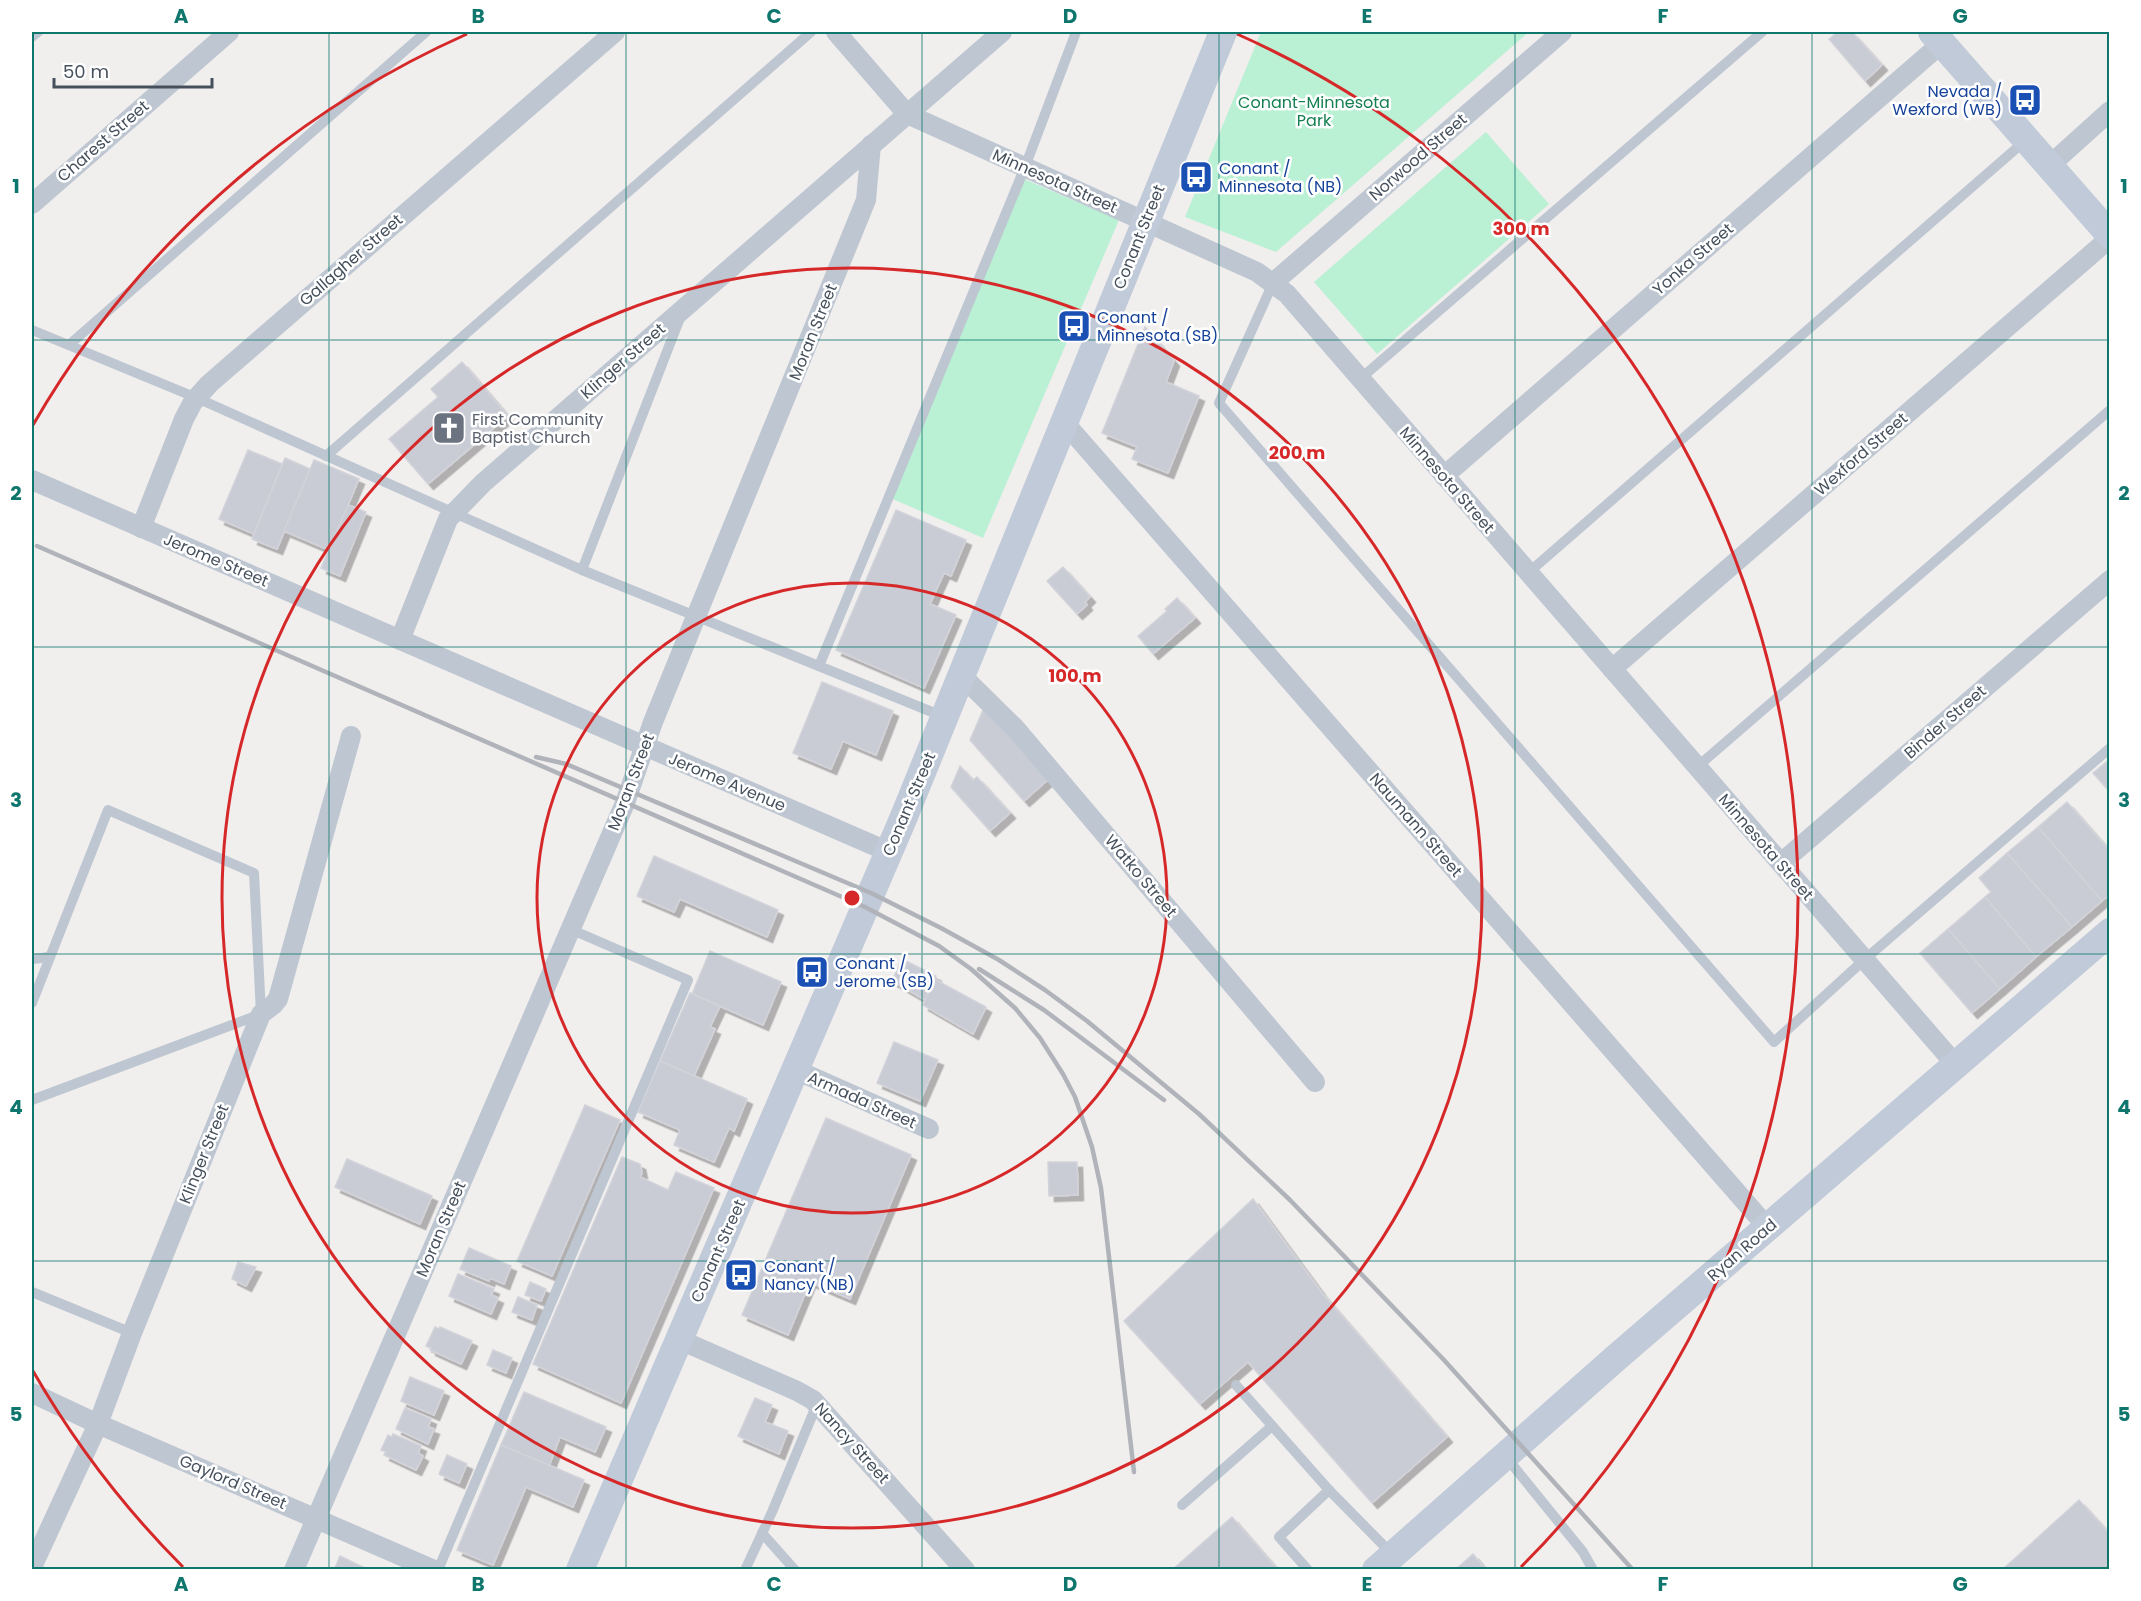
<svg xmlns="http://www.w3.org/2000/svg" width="2141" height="1601" font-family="Poppins,sans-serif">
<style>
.green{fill:#baf0d3}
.building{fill:#c9ccd4;stroke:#d2d3da;stroke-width:1.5;filter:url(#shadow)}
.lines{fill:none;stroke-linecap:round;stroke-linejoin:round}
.lane{stroke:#bec7d1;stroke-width:10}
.street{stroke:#bec7d1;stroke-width:20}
.secondary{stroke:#c0cad8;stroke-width:28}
.rail{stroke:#b0b3b9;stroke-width:4.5}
.grid{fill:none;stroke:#0f766e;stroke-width:1.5;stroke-opacity:0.55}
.ring{fill:none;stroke:#d62828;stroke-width:3}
.labels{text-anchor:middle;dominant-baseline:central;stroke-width:5;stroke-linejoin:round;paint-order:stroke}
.transit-label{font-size:16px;fill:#164399;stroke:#fff;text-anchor:start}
.park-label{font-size:16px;fill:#148051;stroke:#fff}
.street-label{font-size:16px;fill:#45505c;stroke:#fff}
.worship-label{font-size:16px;fill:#5b616d;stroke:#fff;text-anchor:start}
.centre{fill:#d62828;stroke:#fff;stroke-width:3}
.ring-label{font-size:18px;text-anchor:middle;font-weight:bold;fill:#d62828;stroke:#fff;stroke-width:5;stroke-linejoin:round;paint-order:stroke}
.neatline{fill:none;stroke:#0f766e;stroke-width:2}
.grid-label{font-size:20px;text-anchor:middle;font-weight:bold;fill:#0f766e}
</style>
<defs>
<filter id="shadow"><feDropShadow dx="5.5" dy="5.5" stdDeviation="0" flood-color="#0004"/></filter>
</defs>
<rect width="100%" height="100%" fill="#f1eeee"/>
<g class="green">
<polygon points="1261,32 1529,32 1276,252 1185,217"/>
<polygon points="1486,132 1549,204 1377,354 1314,282"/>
<polygon points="1024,179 1119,220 983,538 888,497"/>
</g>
<g class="building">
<polygon points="1838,32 1852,32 1882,65 1865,81 1829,39"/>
<polygon points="1145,327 1174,361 1166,382 1199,396 1168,473 1132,459 1137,447 1102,433"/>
<polygon points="462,362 508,416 428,484 389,439 438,397 431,389"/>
<polygon points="248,450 282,464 254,534 219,519"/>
<polygon points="285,458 310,469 277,549 252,539"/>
<polygon points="314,460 359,479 329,550 284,531"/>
<polygon points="348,505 366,512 340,576 321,568"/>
<polygon points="896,510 966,540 951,576 944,573 930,604 956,615 924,688 836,650"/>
<polygon points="1063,567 1090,597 1085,602 1087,605 1077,614 1047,581"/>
<polygon points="1177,598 1195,618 1153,654 1138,636 1167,611 1165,609"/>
<polygon points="822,682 893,711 876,755 843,741 831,769 793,753"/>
<polygon points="987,701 1052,776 1024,801 970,740"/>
<polygon points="2110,759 2110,792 2093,773"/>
<polygon points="960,766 973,780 977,777 1010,813 990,831 951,787"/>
<polygon points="2067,802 2110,851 2110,894 2102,901 2038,827"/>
<polygon points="2038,827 2102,901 2072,927 2007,853"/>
<polygon points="2007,853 2072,927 2036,957 1985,897 1991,892 1979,878"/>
<polygon points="654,856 778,910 767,937 680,899 674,912 637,896"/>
<polygon points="1985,897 2036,957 2000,989 1948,929"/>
<polygon points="1948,929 2000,989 1972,1013 1920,953"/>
<polygon points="710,951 781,982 763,1025 692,994"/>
<polygon points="902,959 936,976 925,1000 892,981"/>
<polygon points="934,979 986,1007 973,1034 923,1005"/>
<polygon points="690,993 720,1006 710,1027 715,1029 694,1076 660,1061"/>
<polygon points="894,1042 938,1060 920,1101 877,1083"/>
<polygon points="660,1061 747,1099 734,1131 729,1128 714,1162 674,1145 680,1130 638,1112"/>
<polygon points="585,1105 620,1120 552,1276 517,1261"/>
<polygon points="826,1118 911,1155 850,1299 810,1282 788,1335 742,1315"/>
<polygon points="622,1157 640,1164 642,1173 640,1177 668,1190 676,1172 714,1188 621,1403 533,1364"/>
<polygon points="347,1159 432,1196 420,1224 335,1187"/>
<polygon points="1048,1162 1077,1162 1078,1195 1049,1196"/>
<polygon points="1253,1199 1322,1293 1447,1437 1372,1503 1248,1362 1200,1404 1124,1321"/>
<polygon points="469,1248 511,1266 504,1284 490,1278 489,1281 460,1269"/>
<polygon points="238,1262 256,1267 246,1286 232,1279"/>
<polygon points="458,1274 494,1289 491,1295 498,1298 491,1314 449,1296"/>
<polygon points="530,1282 546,1289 541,1301 525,1295"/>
<polygon points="518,1297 537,1305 532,1320 512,1312"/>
<polygon points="435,1327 439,1329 440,1327 472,1341 461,1364 430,1350 431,1348 426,1346"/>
<polygon points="493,1350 512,1358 506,1373 487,1365"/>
<polygon points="410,1377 444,1391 434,1415 401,1401"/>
<polygon points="524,1392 606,1427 595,1452 560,1437 549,1466 501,1445"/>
<polygon points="755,1398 772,1405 765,1422 788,1431 779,1454 738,1436"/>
<polygon points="405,1408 431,1419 428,1427 434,1429 428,1444 396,1429"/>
<polygon points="393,1434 421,1446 418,1453 423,1456 416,1470 384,1455 386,1452 381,1450 388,1435 392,1437"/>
<polygon points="501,1445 584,1480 573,1507 526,1487 493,1565 457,1550"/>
<polygon points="447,1455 467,1464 459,1483 439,1474"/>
<polygon points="2079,1500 2110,1534 2110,1562 2105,1566 2101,1570 2002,1570"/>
<polygon points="1232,1517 1278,1570 1172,1570"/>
<polygon points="1473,1554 1486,1570 1455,1570"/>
<polygon points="340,1556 369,1570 334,1570"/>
</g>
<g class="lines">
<g class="lane">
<polyline points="32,37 38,32"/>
<polyline points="1273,283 1219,403 1774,1042 1864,960 2110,748"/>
<polyline points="32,330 197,398 582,570 942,716"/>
<polyline points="69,345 426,32"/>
<polyline points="1360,379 1762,32"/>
<polyline points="326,456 811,32"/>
<polyline points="582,570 680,318"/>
<polyline points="1528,573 2026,140"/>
<polyline points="819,666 1025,167 1076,32"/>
<polyline points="1697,767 2110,410"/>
<polyline points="32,959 50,957"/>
<polyline points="32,1003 108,810 254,873 261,1014 32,1100"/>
<polyline points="32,1292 132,1333"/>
<polyline points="1236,1385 1329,1490 1392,1554"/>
<polyline points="1506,1457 1583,1552 1593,1570"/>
<polyline points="1182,1505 1272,1426"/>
<polyline points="762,1533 795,1570"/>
<polyline points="438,1570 688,980 570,929"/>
<polyline points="745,1570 772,1512 817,1404"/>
<polyline points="1308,1570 1279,1537 1329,1490"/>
</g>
<g class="street">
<polyline points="836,32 907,114 1257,272 1287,294 1956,1065"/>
<polyline points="2049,166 2110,111"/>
<polyline points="32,204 229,32"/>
<polyline points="1273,283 1562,32"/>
<polyline points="1064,422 1768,1228"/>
<polyline points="1444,476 1942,43"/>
<polyline points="32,480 889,852"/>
<polyline points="141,528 184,419 193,402 209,384 615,32"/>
<polyline points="400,640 448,519 483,483 1002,32"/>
<polyline points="1612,669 2110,238"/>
<polyline points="962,676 1015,728 1315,1082"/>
<polyline points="1781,863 2110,580"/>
<polyline points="796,1070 929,1129"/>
<polyline points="678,1339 797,1391 813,1400 965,1570"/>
<polyline points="32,1393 98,1424 434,1570"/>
<polyline points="32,1567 98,1424 132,1333 261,1014 273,1005 278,999 351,736"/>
<polyline points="294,1570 625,803 653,722 866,200 871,145"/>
</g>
<g class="secondary">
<polyline points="1932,32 2110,235"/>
<polyline points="580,1570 903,819 1223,32"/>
<polyline points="1376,1570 1617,1357 2110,932"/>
</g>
<g class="rail">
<polyline points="37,546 865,907 939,946 971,969 1015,1008 1040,1038 1063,1074 1075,1097 1092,1147 1101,1188 1134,1472"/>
<polyline points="536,757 566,764 871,893 941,928 999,960 1045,990 1087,1021 1199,1114 1290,1200 1444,1360 1633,1570"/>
<polyline points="979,969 1044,1010 1164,1100"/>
</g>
</g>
<path class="grid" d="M329,32V1570M626,32V1570M922,32V1570M1219,32V1570M1515,32V1570M1812,32V1570M32,340H2110M32,647H2110M32,954H2110M32,1261H2110"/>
<g class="ring">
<circle cx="852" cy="898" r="315"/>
<circle cx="852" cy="898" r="630"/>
<path d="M183 1567A946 946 0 0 1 33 1371M33 425A946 946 0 0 1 467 34M1237 34A946 946 0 0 1 1521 1567"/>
</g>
<defs>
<symbol id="bus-square" viewBox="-11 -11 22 22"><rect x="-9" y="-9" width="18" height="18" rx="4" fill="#1a4fb4" stroke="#fff"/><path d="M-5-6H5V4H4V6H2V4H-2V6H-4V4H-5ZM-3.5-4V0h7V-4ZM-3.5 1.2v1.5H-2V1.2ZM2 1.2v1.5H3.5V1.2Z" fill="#fff"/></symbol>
<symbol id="church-square" viewBox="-11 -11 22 22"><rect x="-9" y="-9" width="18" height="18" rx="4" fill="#6b7280" stroke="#fff"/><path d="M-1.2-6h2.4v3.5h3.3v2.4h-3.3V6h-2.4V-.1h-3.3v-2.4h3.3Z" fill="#fff"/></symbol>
</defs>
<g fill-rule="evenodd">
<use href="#bus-square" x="2006" y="81" width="38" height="38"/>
<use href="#bus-square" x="1177" y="158" width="38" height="38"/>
<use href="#bus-square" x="1055" y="307" width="38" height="38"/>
<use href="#church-square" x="430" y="409" width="38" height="38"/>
<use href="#bus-square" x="793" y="953" width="38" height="38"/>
<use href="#bus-square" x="722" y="1256" width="38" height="38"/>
</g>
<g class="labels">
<g class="transit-label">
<text x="2002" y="91" text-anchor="end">Nevada /<tspan x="2002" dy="18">Wexford (WB)</tspan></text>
<text x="1219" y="168">Conant /<tspan x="1219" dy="18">Minnesota (NB)</tspan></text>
<text x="1097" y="317">Conant /<tspan x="1097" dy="18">Minnesota (SB)</tspan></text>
<text x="835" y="963">Conant /<tspan x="835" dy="18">Jerome (SB)</tspan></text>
<text x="764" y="1266">Conant /<tspan x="764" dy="18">Nancy (NB)</tspan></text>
</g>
<g class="park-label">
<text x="1314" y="102">Conant-Minnesota<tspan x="1314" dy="18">Park</tspan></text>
</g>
<g class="street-label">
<text transform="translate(103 141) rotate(-41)">Charest Street</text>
<text transform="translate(1418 157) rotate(-41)">Norwood Street</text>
<text transform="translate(1055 181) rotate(24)">Minnesota Street</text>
<text transform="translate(1139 237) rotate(-68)">Conant Street</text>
<text transform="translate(1693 259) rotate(-41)">Yonka Street</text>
<text transform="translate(351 260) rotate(-41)">Gallagher Street</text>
<text transform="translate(813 332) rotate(-68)">Moran Street</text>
<text transform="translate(623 361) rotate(-41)">Klinger Street</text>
<text transform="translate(1861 454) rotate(-41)">Wexford Street</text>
<text transform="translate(1447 480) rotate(49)">Minnesota Street</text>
<text transform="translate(216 560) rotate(23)">Jerome Street</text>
<text transform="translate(1945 722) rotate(-41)">Binder Street</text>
<text transform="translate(631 782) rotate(-69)">Moran Street</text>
<text transform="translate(727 782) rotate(23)">Jerome Avenue</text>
<text transform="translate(909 804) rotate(-67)">Conant Street</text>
<text transform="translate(1416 825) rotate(49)">Naumann Street</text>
<text transform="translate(1766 847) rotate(49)">Minnesota Street</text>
<text transform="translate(1141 876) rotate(50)">Watko Street</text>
<text transform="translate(862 1100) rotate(24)">Armada Street</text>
<text transform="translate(204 1154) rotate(-68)">Klinger Street</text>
<text transform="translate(441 1229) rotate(-67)">Moran Street</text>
<text transform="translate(1742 1250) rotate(-41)">Ryan Road</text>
<text transform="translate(718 1251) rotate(-66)">Conant Street</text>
<text transform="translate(852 1443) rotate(48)">Nancy Street</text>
<text transform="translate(233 1482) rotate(23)">Gaylord Street</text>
</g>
<g class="worship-label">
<text x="472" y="419">First Community<tspan x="472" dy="18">Baptist Church</tspan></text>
</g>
</g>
<circle cx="852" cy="898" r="9" class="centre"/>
<g class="ring-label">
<text x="1521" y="235">300 m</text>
<text x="1297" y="459">200 m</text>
<text x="1075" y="682">100 m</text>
</g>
<rect width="2141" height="1601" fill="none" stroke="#ffffff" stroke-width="66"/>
<path d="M54 78v9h158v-9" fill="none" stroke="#45505c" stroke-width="3"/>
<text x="63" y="78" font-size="18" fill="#45505c" stroke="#ffffff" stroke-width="4.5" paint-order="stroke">50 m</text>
<rect x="33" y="33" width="2075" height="1535" class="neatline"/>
<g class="grid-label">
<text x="181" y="23">A</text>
<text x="478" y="23">B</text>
<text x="774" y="23">C</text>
<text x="1070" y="23">D</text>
<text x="1367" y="23">E</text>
<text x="1663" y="23">F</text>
<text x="1960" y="23">G</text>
<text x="16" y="193">1</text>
<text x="2124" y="193">1</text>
<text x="16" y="500">2</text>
<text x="2124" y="500">2</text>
<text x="16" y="807">3</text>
<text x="2124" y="807">3</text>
<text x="16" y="1114">4</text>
<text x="2124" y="1114">4</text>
<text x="16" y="1421">5</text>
<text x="2124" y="1421">5</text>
<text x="181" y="1591">A</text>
<text x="478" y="1591">B</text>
<text x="774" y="1591">C</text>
<text x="1070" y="1591">D</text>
<text x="1367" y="1591">E</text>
<text x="1663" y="1591">F</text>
<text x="1960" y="1591">G</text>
</g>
</svg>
